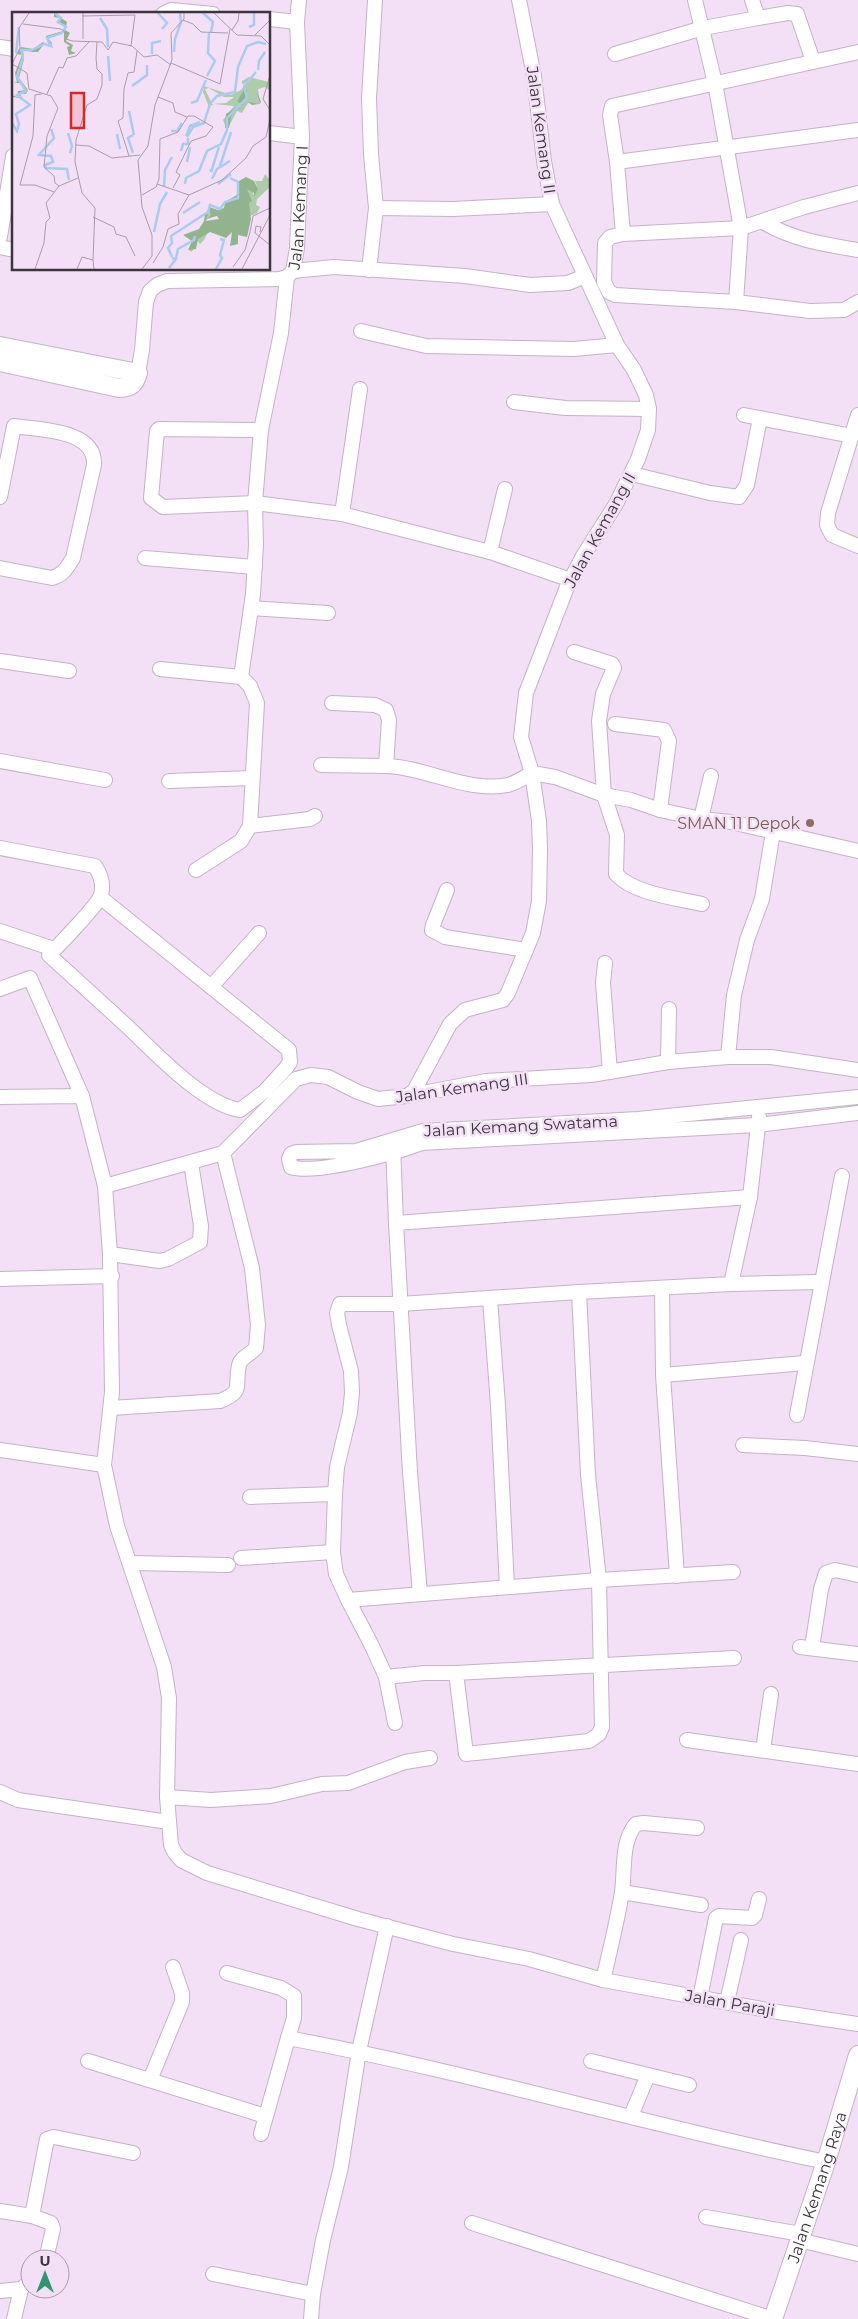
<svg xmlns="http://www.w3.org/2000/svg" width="858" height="2319" font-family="Montserrat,sans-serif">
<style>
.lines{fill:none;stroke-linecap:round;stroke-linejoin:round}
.minor-casing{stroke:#c4b2c6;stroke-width:16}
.tertiary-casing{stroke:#c4b2c6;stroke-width:20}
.minor{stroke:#fff;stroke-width:14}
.tertiary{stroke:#fff;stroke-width:18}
.education-dot{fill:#8d6e63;stroke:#f4e0f6;stroke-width:2}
.labels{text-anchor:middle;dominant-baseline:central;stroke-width:5;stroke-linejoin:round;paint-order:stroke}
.street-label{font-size:16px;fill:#3c353d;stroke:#f4e0f6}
.education-label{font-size:16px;fill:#785e54;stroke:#f4e0f6;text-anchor:end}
.inset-river{fill:none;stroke:#abcaf2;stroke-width:2.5}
.inset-road{fill:none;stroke:#aa9cac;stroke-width:1}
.view{fill:#d62828;fill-opacity:0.15;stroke:#d62828;stroke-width:2.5}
.inset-edge{fill:none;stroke:#3c353d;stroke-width:2.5}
</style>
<rect width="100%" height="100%" fill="#f4e0f6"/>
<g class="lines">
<defs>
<g id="minor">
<polyline points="519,0 534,76 544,161 552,204 617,345 634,370 646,395 649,409 648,430 638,459 616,504 583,556 567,587 526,693 521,737 532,773 555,777 604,795 631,800 660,810 701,819 731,822 858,851"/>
<polyline points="695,0 715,83 741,228 736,302"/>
<polyline points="163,14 171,10 213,14"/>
<polyline points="758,18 788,13 797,14 813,61"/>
<polyline points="269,19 297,22"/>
<polyline points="0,47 14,49"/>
<polyline points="615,54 703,28 758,18 752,0"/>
<polyline points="858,130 617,162 623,234 741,228 804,207 858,193"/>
<polyline points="269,133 302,137"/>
<polyline points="617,162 610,115 612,106 858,52"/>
<polyline points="376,208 453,209 552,204"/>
<path d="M763,222C794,240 823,244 858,250"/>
<polyline points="623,234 610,237 605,243 604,282 609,292 615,295 736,302 810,311 844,310 858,302"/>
<polyline points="0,237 13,156"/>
<polyline points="0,247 14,250"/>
<polyline points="369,270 376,208 371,154 369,98 375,0"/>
<polyline points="293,271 334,267 465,276 530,285 568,283 585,276"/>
<polyline points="361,331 426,346 574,349 617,345"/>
<path id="s1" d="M138,373L142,350L146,302L150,291L157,285L167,281L279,279L287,277L293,271L297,248L302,137L297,22L299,0"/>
<polyline points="514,402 565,408 649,409"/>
<polyline points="744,415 852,436"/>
<polyline points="858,415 828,513 827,525 832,535 858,546"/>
<polyline points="261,430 159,429 157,431 151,498 163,507 255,503 342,514 490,552 571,580"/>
<polyline points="632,474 710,493 739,497 747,485 760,418"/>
<path d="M0,497L14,426C39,430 96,429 94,465L73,558C67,568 63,575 52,578L0,568"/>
<polyline points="342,514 360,389"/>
<polyline points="490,552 505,489"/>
<polyline points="145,558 255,567"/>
<polyline points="251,608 328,613"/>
<path d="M574,652L612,664L614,668L603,694L599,721L604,795L617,835L616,874C634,894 676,898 702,904"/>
<polyline points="0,661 69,671"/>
<polyline points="160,669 241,677 250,686 257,703 250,826 241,841 196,870"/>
<polyline points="241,677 253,594 256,545 255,503 261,430 281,333 287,277"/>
<path d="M332,703L375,705L386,710L389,720L386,766C426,767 467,793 508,785C516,783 525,777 532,773L539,821L540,849L539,901L533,933L508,993L503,1000L465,1010L450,1024L414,1091L407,1096"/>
<polyline points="615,724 664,730 669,741 660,810"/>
<polyline points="0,761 105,780"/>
<polyline points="321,765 386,766"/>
<polyline points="169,781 252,778"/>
<polyline points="701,819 711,776"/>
<polyline points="250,826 310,819 315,816"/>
<path d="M0,848L95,866C101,875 104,884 101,895C98,905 59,945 49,955C75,979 102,1003 128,1027C155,1053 204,1105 240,1110L265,1091L286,1068L290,1062L289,1050L100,897"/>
<polyline points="447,890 433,925 432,930 445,937 526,950"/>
<polyline points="0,931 54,949"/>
<polyline points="605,963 603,983 610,1072"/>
<polyline points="211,987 259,933"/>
<polyline points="0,989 30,978 82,1096"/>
<polyline points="728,1057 734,995 747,940 762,899 773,832"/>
<polyline points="668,1062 669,1009"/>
<polyline points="0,1097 82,1096 105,1186 110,1254 112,1392 104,1465 117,1526 164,1667 169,1698 167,1797 171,1845 175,1853 181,1860 207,1873 358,1919 453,1944 529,1959 603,1980 778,2012 858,2024"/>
<path d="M858,1097L638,1119L423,1131L356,1151L296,1152L291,1154L289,1159L291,1167C317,1175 395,1153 422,1143L758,1125L858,1113"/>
<polyline points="393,1145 396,1223"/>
<polyline points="105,1186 223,1153 296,1079 311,1075 328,1077 358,1092 378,1099 407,1096 486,1081 591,1075 668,1062 728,1057 771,1057 858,1070"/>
<polyline points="110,1254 160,1261 168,1259 200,1242 201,1226 191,1163"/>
<polyline points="0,1279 112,1276"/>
<polyline points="731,1284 820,1282"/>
<polyline points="662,1289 663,1375 805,1363"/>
<polyline points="579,1292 731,1284 750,1197 759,1117"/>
<polyline points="490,1299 498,1405 507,1587"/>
<polyline points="663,1375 677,1576"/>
<path d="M111,1408L220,1401C245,1391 234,1386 239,1365C241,1357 251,1354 256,1348L258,1325L252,1268L223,1153"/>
<polyline points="797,1415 842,1176"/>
<polyline points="743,1445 805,1448 858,1454"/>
<polyline points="0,1450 104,1465"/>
<polyline points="335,1494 333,1552 336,1574 348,1600 599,1580 733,1572"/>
<polyline points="250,1497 335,1494 337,1467 350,1413 352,1393 351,1371 339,1325 337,1313 340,1304 400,1304 579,1292 588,1475 599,1580 602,1727 599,1734 589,1741 466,1754 456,1673 734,1658"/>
<polyline points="241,1558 333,1552"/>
<polyline points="131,1563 228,1565"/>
<polyline points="420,1594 410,1472 396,1223 750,1197"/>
<polyline points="348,1600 371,1644 386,1677 395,1723"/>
<polyline points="800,1647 858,1654"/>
<polyline points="812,1648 821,1589 826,1573 835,1570 858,1575"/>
<polyline points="386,1677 424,1673 456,1673"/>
<polyline points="687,1740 858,1764"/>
<polyline points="763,1750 771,1694"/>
<polyline points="0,1792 18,1800 169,1822"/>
<polyline points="167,1797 211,1800 271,1796 322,1784 348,1783 405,1762 430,1758"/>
<polyline points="622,1892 701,1905"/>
<polyline points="227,1973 281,1988 294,1996 294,2018 288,2038"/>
<path d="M603,1980C610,1951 617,1922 622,1892C625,1870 621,1841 636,1824L644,1823L697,1828"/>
<polyline points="700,1998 716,1918 719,1916 752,1918 755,1915 759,1899"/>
<polyline points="727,2002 741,1940"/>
<polyline points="88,2061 265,2116"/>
<polyline points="591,2061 689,2085"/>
<polyline points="150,2080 182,2002 182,1993 173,1967"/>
<polyline points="631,2116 648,2075"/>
<path d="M261,2134L288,2038C469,2072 646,2125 826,2162"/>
<polyline points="0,2211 32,2216 51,2223 53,2229 46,2259"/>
<polyline points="32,2216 47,2139 54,2137 133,2153"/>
<polyline points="706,2217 801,2234"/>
<polyline points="472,2223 773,2319"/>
<polyline points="799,2240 858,2254"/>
<polyline points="213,2274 313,2294"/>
<polyline points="0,2291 21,2289"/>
<polyline points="14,2319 21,2289 30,2282"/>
<polyline points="311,2319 313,2294 323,2240 341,2167 359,2051 387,1926"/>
</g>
<g id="tertiary">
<path d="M0,346L138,373C135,384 131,388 119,388L0,362"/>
<path id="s2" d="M773,2319L826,2162L858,2055"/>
</g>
</defs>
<use href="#minor" class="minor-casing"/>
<use href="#tertiary" class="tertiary-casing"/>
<use href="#minor" class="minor"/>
<use href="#tertiary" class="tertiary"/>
</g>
<circle class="education-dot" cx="810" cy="823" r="5"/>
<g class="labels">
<g class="street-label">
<text transform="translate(541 130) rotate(82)">Jalan Kemang II</text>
<text stroke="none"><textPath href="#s1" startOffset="296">Jalan Kemang I</textPath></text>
<text transform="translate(600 530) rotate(-61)">Jalan Kemang II</text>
<text transform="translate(462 1088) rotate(-8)">Jalan Kemang III</text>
<text transform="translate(521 1126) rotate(-3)">Jalan Kemang Swatama</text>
<text transform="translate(730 2003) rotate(10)">Jalan Paraji</text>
<text stroke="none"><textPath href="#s2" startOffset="139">Jalan Kemang Raya</textPath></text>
</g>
<g class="education-label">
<text x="800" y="823">SMAN 11 Depok</text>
</g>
</g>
<g transform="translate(12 12)">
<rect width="258" height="258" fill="#f4e0f6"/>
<path d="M237,65L257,70V78L253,75L246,77L248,92L236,91L230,101L225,99L215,118L211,108L222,94L202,92L197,95L191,80L192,74L219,83L229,78L234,71L230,72V69ZM197,76L212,85H222L214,91L200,92L193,77ZM253,162L257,167V176L245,187L244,193L248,195L245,201L229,208L225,202L231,197L226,193L219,204V209L231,216L225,213V217H219L214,213L208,220L199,219V213H195L198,216L192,228L188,232L185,228L183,236L179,240L177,238L180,229L185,227L183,224L196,209L198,212L210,207L211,212L213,206L218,209L217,204L208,202L194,208L197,196L205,199L213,197L221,185L224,195L225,188L223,186L230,171L232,173L227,189L229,192L230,186H236L233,179L234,172L240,178V171L241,183L246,177L243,169H250Z" fill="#aecbaa" fill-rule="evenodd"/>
<path d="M42,1L55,10L53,18L58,21L54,29L61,33L59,39L64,41L57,43L55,35L58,34L52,30V20L36,26L40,31L39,35L32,32L26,40H21L11,38L12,47L7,66L16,78L14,82L7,81L11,87L2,85L0,87V83L5,85L6,79L14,78L9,71H2L5,70L3,61L10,43L5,42L9,35L21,37L31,30L37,34L34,24L51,19L53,13L45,11L48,6L42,5ZM232,78H235V86L229,91L232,92L223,98H224L227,96H231L235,91L236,90L248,92L245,80L249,90L248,92H247L240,93L236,90L231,96L226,97L219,104L217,116H213L214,102L229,92L225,89ZM234,165L242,169L246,177L242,185V181L235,177L240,189L237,191L239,207L235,225L226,223V232L218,234L220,220L214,226L198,220L186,227L184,237L176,238L180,229L171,223L187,217L192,209L193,201L196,202L194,209L207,207L205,204L196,206L199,203L197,195L206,198L212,196L213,190L225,183L227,169Z" fill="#91b38d"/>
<path class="inset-river" d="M146,1L155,11L150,17M191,1L201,10L199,20M88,6L95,17L96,35M237,15L242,13V1M162,40L163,27L169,10L168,1M4,41L7,15M140,42V31L149,29M96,44L98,69M246,58L247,49L253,40M195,64L203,49L196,41L197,21M120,74L135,63V53M179,91L185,89L194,68M117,99L122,123M0,111L5,119L7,112L4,102L18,93L5,83L14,79L5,65L11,45L9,38H20L32,32L39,34L35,26L50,21L54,15L46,10L49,6L43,1M39,117L42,126L27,143L39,144L41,150L33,153L34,156L55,157L57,168M159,119H165L170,111M56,121L60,134L58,141M105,122L108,137M121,123L116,126L121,141M174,124L178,114L188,110M175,125L181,115L192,111L198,92L205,84L223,80L226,55L235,34L246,30L254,32M169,139L171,132H176V126M175,150L178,135M208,154L219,120M199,157V160L207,135M200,167L205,157L218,149M173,172L174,166L187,159L195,139L209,132L215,118V106L235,86L232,74L244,60M206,172L219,162M152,174L153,158L160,145M171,201L188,190M142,220L148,192L155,180M160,245L156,236L160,231L159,224L196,200L198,193L208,197L213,190L226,186V170L218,166M164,246L166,237L182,228L183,224M157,256L164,247L160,246M204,257L210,246L208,243L212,228L208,227"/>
<path class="inset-road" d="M71,1V27M202,1L225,23L249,24L258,33M70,4L123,3M171,8L181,12L189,20L216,21M11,12L49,17L54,21V27L60,29L90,30L96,38L101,30L120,34L132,45L145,43L159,53M220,18L226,9L227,1M243,23L258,8M119,34L123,3M159,51L208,72L218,17M0,52L15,61L17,77L39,84L46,96L35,124L32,155L42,164L43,171L47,174L34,191L38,206L34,210L32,231L23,257M0,52L8,36L7,16L17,1M258,63L251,87L258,98M30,82L23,83L21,124L8,173H23L42,180M35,82L47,55L51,56L55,46L64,44L77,30M146,85L161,91L163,100L175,105M64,133L77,134L100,146L128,143M117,144L106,109L111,106L112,77L116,61L122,60L125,39M145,172L177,183M47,174L66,166M130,183L144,175L147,167L148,127L166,120L176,104H182L201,115L194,124L179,129L164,160L168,163L161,176M81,205L102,215L104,222L114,225L123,244M238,220L241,204L258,196M248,220L249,215L244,214L243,221L258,233M81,248L83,196L70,181L63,150L64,128L75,93L85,87L90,73V62L85,57L84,46L85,30M141,251L151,235L156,217L167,212L166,202L177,183L210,168L234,146L241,134L254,125L258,107M221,255L233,238L238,220M65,257L70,245L81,248L82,257M130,257L140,244V223L130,195L126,148L136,134L143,93L160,48L159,21L172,7V1M230,257L258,203"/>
<path class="view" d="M59,81H72V116H59Z"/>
<rect width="258" height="258" class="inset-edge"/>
</g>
<g transform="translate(45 2274)"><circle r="24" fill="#f4e0f6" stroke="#aa9cac"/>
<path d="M0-4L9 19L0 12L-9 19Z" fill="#31946f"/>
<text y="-8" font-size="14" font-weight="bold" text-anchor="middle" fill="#3c353d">U</text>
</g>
</svg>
